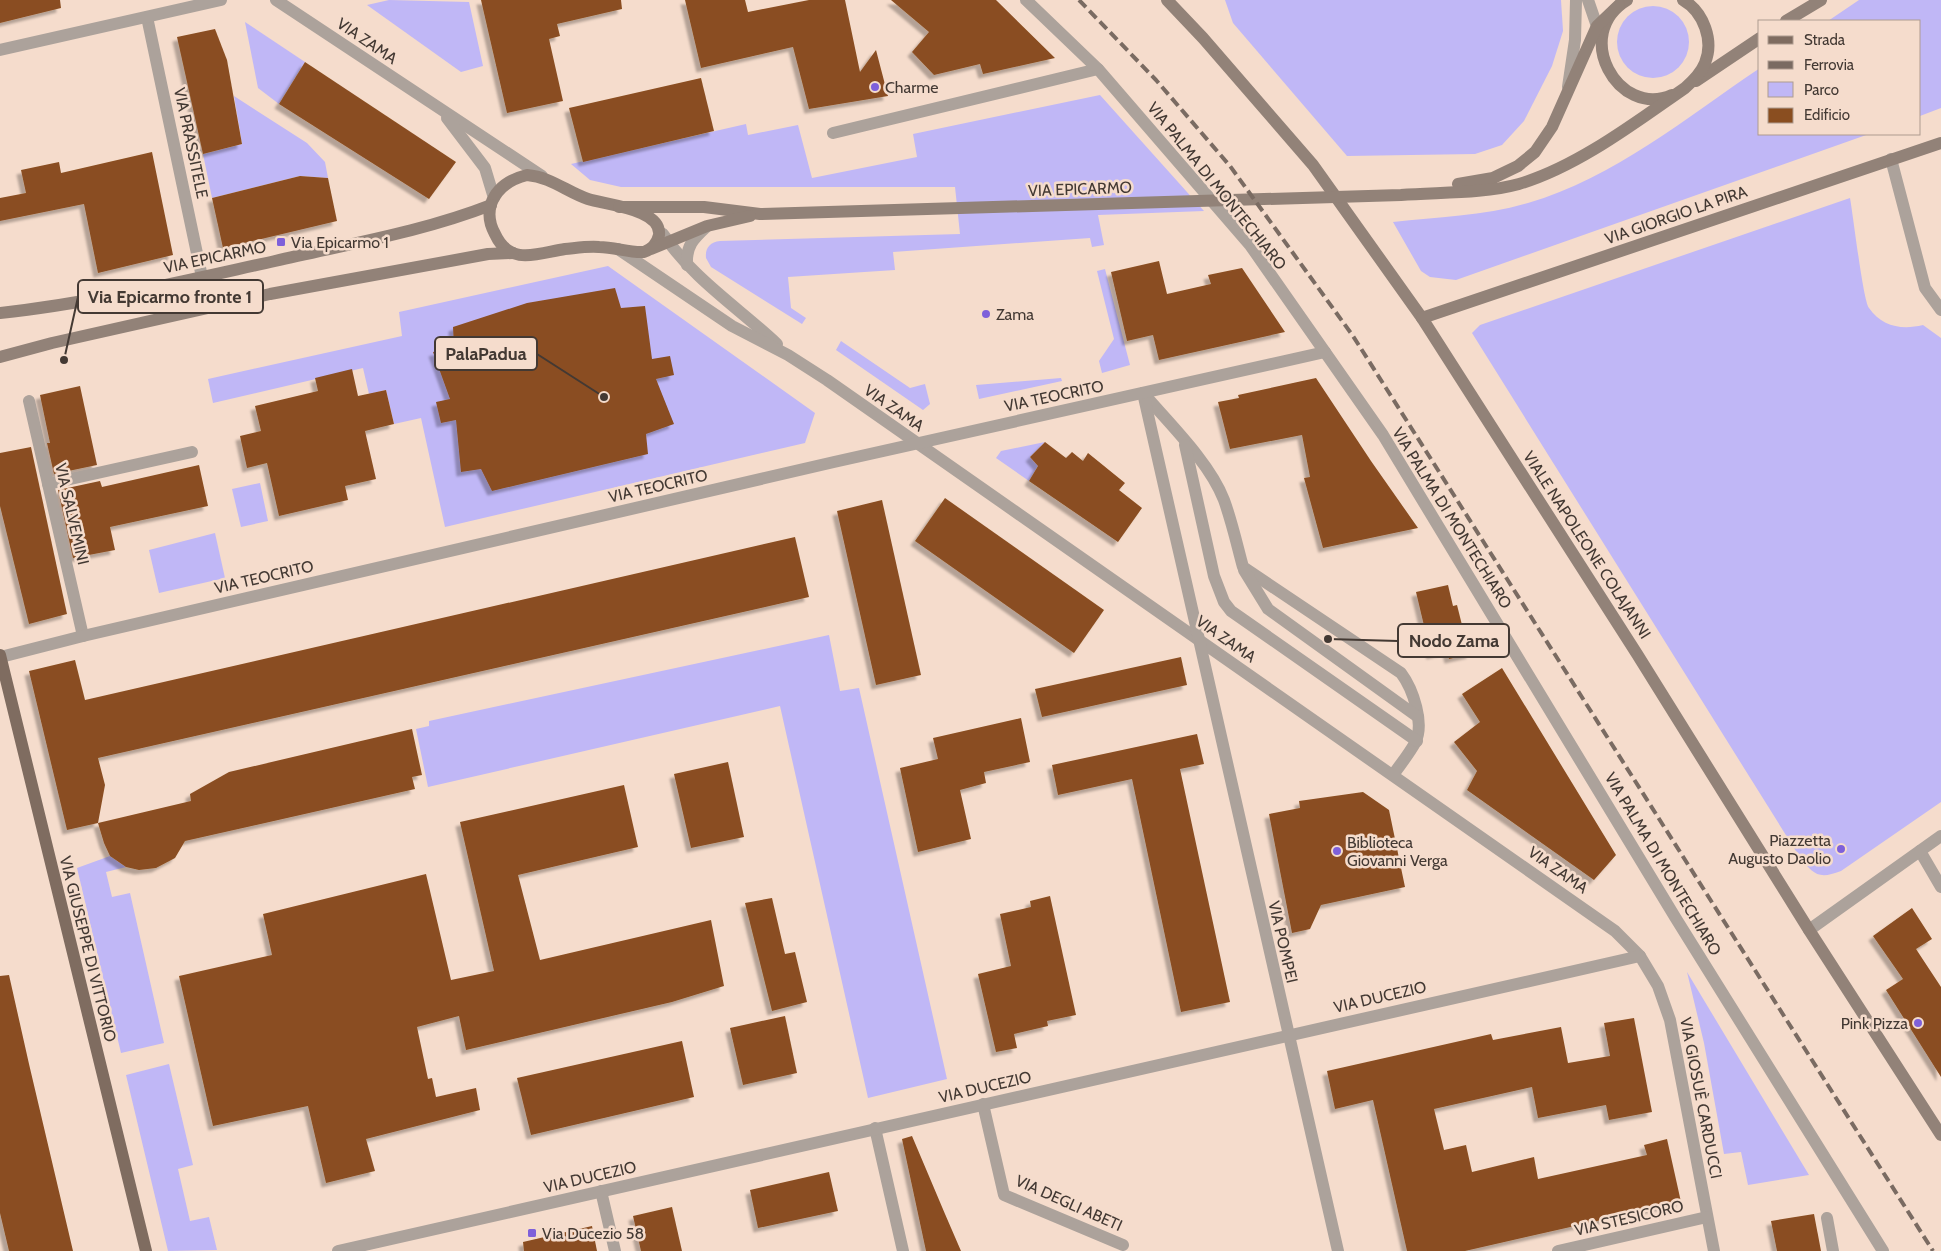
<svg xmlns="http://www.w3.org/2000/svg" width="1941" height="1251" font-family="Cabin,sans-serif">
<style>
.green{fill:#c0b7f6}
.building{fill:#8a4e20;filter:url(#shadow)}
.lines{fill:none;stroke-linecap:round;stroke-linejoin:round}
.lane{stroke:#aca29b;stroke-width:12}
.street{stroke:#aca29b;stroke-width:12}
.secondary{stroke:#928278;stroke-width:12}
.primary{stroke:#7f6c60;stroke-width:12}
.rail{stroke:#7a6b62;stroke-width:4;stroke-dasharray:10 5;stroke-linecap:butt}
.poi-dot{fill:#7e60da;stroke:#f5dccc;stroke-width:2}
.labels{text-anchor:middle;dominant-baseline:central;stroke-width:5;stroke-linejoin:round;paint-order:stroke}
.street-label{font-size:16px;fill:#433933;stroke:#f5dccc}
.poi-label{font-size:16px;fill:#433933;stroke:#f5dccc;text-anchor:start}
.leader{fill:none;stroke:#433933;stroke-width:2}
.callout-dot{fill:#433933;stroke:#f5dccc;stroke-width:2}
.callout{fill:#f5dccc;stroke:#433933;stroke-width:2}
.callout-label{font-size:18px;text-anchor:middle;font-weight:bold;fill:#433933}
</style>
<defs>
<filter id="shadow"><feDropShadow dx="-4.5" dy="4.5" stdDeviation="1" flood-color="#0004"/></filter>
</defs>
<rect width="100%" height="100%" fill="#f5dccc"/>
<g class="green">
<polygon points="389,0 469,2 483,66 461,72 367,5"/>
<polygon points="1225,0 1561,0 1563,31 1552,66 1524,121 1502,145 1475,154 1347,156 1233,23"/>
<polygon points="1859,0 1941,0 1941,108 1920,116 1920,21 1828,21"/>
<circle cx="1653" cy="42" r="36"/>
<polygon points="245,22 305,62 279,104 258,88"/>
<path d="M1760,68V134H1869L1456,280L1430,277L1421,271L1393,222C1437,217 1485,216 1528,203C1614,178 1687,117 1760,68Z"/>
<path d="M1100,95L1204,211L1098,215L1104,245L1092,247L1090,238L893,252L895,270L788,277L791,308L806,318L802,324L711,267L706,258C705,248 710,242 720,241L960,234L955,187H621L590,180L571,164L746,124L748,135L798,125L812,178L917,157L913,134Z"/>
<polygon points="234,96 307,143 325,162 328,178 300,176 212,198 203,154 242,144"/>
<path d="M1850,198C1853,214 1863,300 1869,308C1882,327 1902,330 1923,325L1941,338V802L1841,871C1818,880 1813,874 1799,856L1472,333L1480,325Z"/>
<polygon points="608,266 815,413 805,443 445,527 421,418 394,424 386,390 369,394 363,368 213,403 208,379 402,336 399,312"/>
<polygon points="1105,269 1130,365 1102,373 1099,361 1114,339 1097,271"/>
<polygon points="841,341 910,388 925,384 930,404 923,410 836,350"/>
<polygon points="1061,378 1062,381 979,399 976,385"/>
<polygon points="1045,442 1030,457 1038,466 1029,481 996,458 1001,451"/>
<polygon points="260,483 268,521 241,527 232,489"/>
<polygon points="215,533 225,578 159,593 149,550"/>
<polygon points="829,635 840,691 859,688 947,1079 868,1098 780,706 428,787 416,729 429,726 429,721"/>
<polygon points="110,856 126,867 106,872 112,897 130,893 164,1043 121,1053 77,868"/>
<polygon points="1687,972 1809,1175 1748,1185 1741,1152 1724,1154 1704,1043"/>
<polygon points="169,1064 193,1165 178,1169 190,1221 209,1217 217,1250 168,1251 126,1075"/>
</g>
<g class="building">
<polygon points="0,0 60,0 61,8 0,23"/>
<polygon points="481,0 621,0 622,9 557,24 560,36 549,39 563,101 507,113"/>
<polygon points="685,0 745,0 748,12 809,0 845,0 860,72 876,50 888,96 809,109 793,47 701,68"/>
<polygon points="891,0 996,0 1055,58 983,74 980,64 934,75 912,52 929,32"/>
<polygon points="215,29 227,60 242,144 203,154 177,37"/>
<polygon points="305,62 456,162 429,199 279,104"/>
<polygon points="701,78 714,131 583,162 569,108"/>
<polygon points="152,152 173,255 98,273 84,204 0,221 0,198 26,193 21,170 59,162 61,173"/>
<polygon points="300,176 328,178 337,221 223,248 212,198"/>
<polygon points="1159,261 1167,294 1211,284 1208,275 1242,268 1285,332 1159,360 1153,335 1127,341 1111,272"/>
<polygon points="615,288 621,308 645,306 652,359 670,356 674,375 656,379 674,424 646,434 648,454 492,491 481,469 461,472 456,420 441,423 436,402 450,399 433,352 454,347 453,327 527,303"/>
<polygon points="352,369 358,396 386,390 394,424 365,431 376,479 345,486 348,500 279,516 267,463 247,468 240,436 261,431 255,406 318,391 315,378"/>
<polygon points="1316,378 1371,461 1418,528 1323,548 1304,478 1310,477 1302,435 1230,449 1218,402 1239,398 1238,395"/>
<polygon points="80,386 97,465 54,474 47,443 50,443 40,395"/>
<polygon points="1045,442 1066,458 1072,452 1083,461 1088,453 1125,483 1119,490 1142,508 1118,542 1029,481 1038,466 1030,457"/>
<polygon points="31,447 67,614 29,624 0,506 0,453"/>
<polygon points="199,465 208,506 110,527 115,550 73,558 58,490 100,481 102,487"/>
<polygon points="945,498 1104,610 1074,653 915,541"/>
<polygon points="882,500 921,675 876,685 837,511"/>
<polygon points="795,537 809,597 98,758 105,785 98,823 67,830 29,671 75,660 85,700"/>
<polygon points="1448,585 1453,606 1457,605 1462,625 1464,625 1471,654 1449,659 1447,651 1431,655 1416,592"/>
<polygon points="1181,657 1187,685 1042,717 1035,689"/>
<polygon points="1502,668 1616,855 1594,880 1467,790 1477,771 1454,742 1480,722 1462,694"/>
<polygon points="1021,718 1030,762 984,772 986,783 960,790 971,839 918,852 900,768 938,759 933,738"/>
<polygon points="412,729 422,775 412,777 415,789 185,841 175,858 156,868 139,870 126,867 110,856 104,843 98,823 191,801 190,794 229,772"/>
<polygon points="1197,734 1204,764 1180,769 1230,1002 1181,1012 1132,779 1058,795 1052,765"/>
<polygon points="728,762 744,837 691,848 674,774"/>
<polygon points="624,785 638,847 518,875 540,960 711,920 724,986 672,1002 466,1050 459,1016 417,1027 428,1079 432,1078 436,1097 476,1088 480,1110 366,1139 375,1171 326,1183 308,1106 213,1126 179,976 272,955 263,914 426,874 451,980 494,971 460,822"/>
<polygon points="1363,792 1389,810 1405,887 1321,905 1310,929 1292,933 1269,814 1300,808 1299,801"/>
<polygon points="1050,896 1076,1015 1047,1021 1048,1026 1014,1034 1017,1048 996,1052 978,974 1011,966 1000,914 1031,907 1030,901"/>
<polygon points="772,898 785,954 795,952 807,1002 772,1011 745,903"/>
<polygon points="1912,908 1932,939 1916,949 1941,987 1941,1077 1886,990 1903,979 1873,936"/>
<polygon points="9,975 29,1064 73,1251 9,1251 0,1213 0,976"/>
<polygon points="785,1016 797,1073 743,1085 730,1028"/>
<polygon points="1634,1018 1652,1112 1609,1120 1606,1105 1538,1118 1532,1087 1434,1109 1444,1150 1466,1145 1472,1172 1534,1157 1538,1179 1647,1155 1644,1145 1667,1139 1681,1202 1465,1251 1407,1251 1373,1100 1335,1109 1327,1071 1491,1034 1493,1040 1561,1027 1568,1063 1610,1056 1604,1023"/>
<polygon points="682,1041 694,1097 531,1135 517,1078"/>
<polygon points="912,1136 945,1214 961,1251 926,1251 902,1139"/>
<polygon points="829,1172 838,1211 758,1228 750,1190"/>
<polygon points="672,1207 682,1251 641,1251 633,1216"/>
<polygon points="1814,1214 1821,1251 1777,1251 1771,1221"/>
<polygon points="592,1226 597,1251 524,1251 523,1242"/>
</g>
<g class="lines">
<g class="lane">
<polyline points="833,133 1098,69"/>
<path d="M1143,393C1169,423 1210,463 1224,500C1232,522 1237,545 1243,567L1401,673C1413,689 1425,724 1415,743C1409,754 1400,765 1393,775"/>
<polyline points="1185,445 1214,576 1224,602 1231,611 1417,741"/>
<polyline points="48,484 192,452"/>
<polyline points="1244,570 1268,609 1418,717"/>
</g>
<g class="street">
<polyline points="276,0 542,176"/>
<polyline points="1026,0 1098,69 1250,245 1383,435 1675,917 1883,1251"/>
<polyline points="1588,0 1600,35"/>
<polyline points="147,17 202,277"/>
<polyline points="0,50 221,0"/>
<polyline points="1568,87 1575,40 1576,0"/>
<polyline points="447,118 485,168 494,198"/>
<polyline points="1891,159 1925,288 1941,310"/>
<path d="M663,234C693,279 739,308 777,344"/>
<polyline points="618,249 732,326 788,355 827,380 1615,931 1640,956 1658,986 1670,1020 1714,1251"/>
<path d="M687,265C686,246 693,239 706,227"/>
<polyline points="1143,393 1338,1251"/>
<polyline points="29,401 83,636"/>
<polyline points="1,657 83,636 834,462 1325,352"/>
<polyline points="1920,851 1941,887"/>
<polyline points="1809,930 1941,836"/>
<polyline points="983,1104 1004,1195 1123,1245"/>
<polyline points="875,1128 903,1251"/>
<polyline points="601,1191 615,1251"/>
<polyline points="1827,1218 1833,1251"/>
<polyline points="338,1251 1640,956"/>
<polyline points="1558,1251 1707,1217"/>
</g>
<g class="secondary">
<polyline points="1167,0 1203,38 1313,165 1422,318 1637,654 1809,930 1941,1135"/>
<path d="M1627,0C1571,34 1618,119 1672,95"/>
<polyline points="1786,21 1821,0"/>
<polyline points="1696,81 1760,38"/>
<path d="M527,175C551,177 567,192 588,199C607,205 662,209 659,235C657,244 652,249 644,252C629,253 615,247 599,247C588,246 576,248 565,249C539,253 510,267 495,234C490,225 488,214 491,204C497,187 511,179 527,175Z"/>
<polyline points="1458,184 1493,178 1518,166 1535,152 1552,127 1597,26 1619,5"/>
<path d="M619,207H704L760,214L1401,195C1440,192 1482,194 1519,184C1577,167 1636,122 1685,88C1693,81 1701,73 1705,63C1714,41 1704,12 1683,0"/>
<polyline points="651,249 707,226 750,216"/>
<path d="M0,313C93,303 184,281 275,261C348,244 422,232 491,205"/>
<polyline points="1422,318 1941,143"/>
<polyline points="0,357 52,343 270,294 488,254 513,253"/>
</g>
<polyline class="primary" points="0,655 146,1251"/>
<polyline class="rail" points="1079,0 1156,80 1230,166 1353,336 1933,1251"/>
</g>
<g class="poi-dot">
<circle cx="875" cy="87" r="5"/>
<rect x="276" y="237" width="10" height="10" rx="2.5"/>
<circle cx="986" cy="314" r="5"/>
<circle cx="1841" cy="849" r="5"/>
<circle cx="1337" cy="851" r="5"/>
<circle cx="1918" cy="1023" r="5"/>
<rect x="527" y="1228" width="10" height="10" rx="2.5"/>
</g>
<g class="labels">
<g class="street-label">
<text transform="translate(367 41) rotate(34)">VIA ZAMA</text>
<text transform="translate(191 143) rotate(78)">VIA PRASSITELE</text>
<text transform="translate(1217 186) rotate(51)">VIA PALMA DI MONTECHIARO</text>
<text transform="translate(1080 189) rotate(-2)">VIA EPICARMO</text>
<text transform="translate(1676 215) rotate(-19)">VIA GIORGIO LA PIRA</text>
<text transform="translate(215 257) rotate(-12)">VIA EPICARMO</text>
<text transform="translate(1054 396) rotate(-12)">VIA TEOCRITO</text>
<text transform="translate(894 408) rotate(35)">VIA ZAMA</text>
<text transform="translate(658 486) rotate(-13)">VIA TEOCRITO</text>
<text transform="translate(72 514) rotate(77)">VIA SALVEMINI</text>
<text transform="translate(1452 518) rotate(58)">VIA PALMA DI MONTECHIARO</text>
<text transform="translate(1587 545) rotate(57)">VIALE NAPOLEONE COLAJANNI</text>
<text transform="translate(264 577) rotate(-13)">VIA TEOCRITO</text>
<text transform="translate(1226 639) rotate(35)">VIA ZAMA</text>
<text transform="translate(1663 864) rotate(59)">VIA PALMA DI MONTECHIARO</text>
<text transform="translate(1558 870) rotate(35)">VIA ZAMA</text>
<text transform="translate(1283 942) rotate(77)">VIA POMPEI</text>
<text transform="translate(88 949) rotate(76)">VIA GIUSEPPE DI VITTORIO</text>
<text transform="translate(1380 997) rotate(-13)">VIA DUCEZIO</text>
<text transform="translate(985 1087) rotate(-13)">VIA DUCEZIO</text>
<text transform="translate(1701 1098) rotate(79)">VIA GIOSUÈ CARDUCCI</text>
<text transform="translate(590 1177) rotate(-13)">VIA DUCEZIO</text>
<text transform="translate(1069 1203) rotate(24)">VIA DEGLI ABETI</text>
<text transform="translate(1629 1218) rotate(-13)">VIA STESICORO</text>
</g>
<g class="poi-label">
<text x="885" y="87">Charme</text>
<text x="291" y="242">Via Epicarmo 1</text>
<text x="996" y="314">Zama</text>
<text x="1831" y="840" text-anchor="end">Piazzetta<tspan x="1831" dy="18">Augusto Daolio</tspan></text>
<text x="1347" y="842">Biblioteca<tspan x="1347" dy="18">Giovanni Verga</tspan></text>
<text x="1908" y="1023" text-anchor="end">Pink Pizza</text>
<text x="542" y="1233">Via Ducezio 58</text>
</g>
</g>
<path class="leader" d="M64 360L78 297M604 397L537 354M1328 639L1398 641"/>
<g class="callout-dot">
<circle cx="64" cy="360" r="5"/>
<circle cx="604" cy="397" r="5"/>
<circle cx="1328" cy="639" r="5"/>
</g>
<g class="callout">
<rect x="78" y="280" width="185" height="33" rx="5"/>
<rect x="435" y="337" width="102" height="33" rx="5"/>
<rect x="1398" y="624" width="111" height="33" rx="5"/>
</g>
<g class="callout-label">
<text x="170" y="303">Via Epicarmo fronte 1</text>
<text x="486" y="360">PalaPadua</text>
<text x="1454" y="647">Nodo Zama</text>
</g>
<rect x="1758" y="20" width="162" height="115" fill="#f5dccc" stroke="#ae9b8f"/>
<rect x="1768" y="36" width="25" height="8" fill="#7f6c60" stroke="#ae9b8f"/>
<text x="1804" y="45" font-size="15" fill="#433933">Strada</text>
<rect x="1768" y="61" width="25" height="8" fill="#7a6b62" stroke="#ae9b8f"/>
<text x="1804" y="70" font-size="15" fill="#433933">Ferrovia</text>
<rect x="1768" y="82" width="25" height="15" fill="#c0b7f6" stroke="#ae9b8f"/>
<text x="1804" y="95" font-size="15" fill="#433933">Parco</text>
<rect x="1768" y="108" width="25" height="15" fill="#8a4e20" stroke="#ae9b8f"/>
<text x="1804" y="120" font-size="15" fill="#433933">Edificio</text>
</svg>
